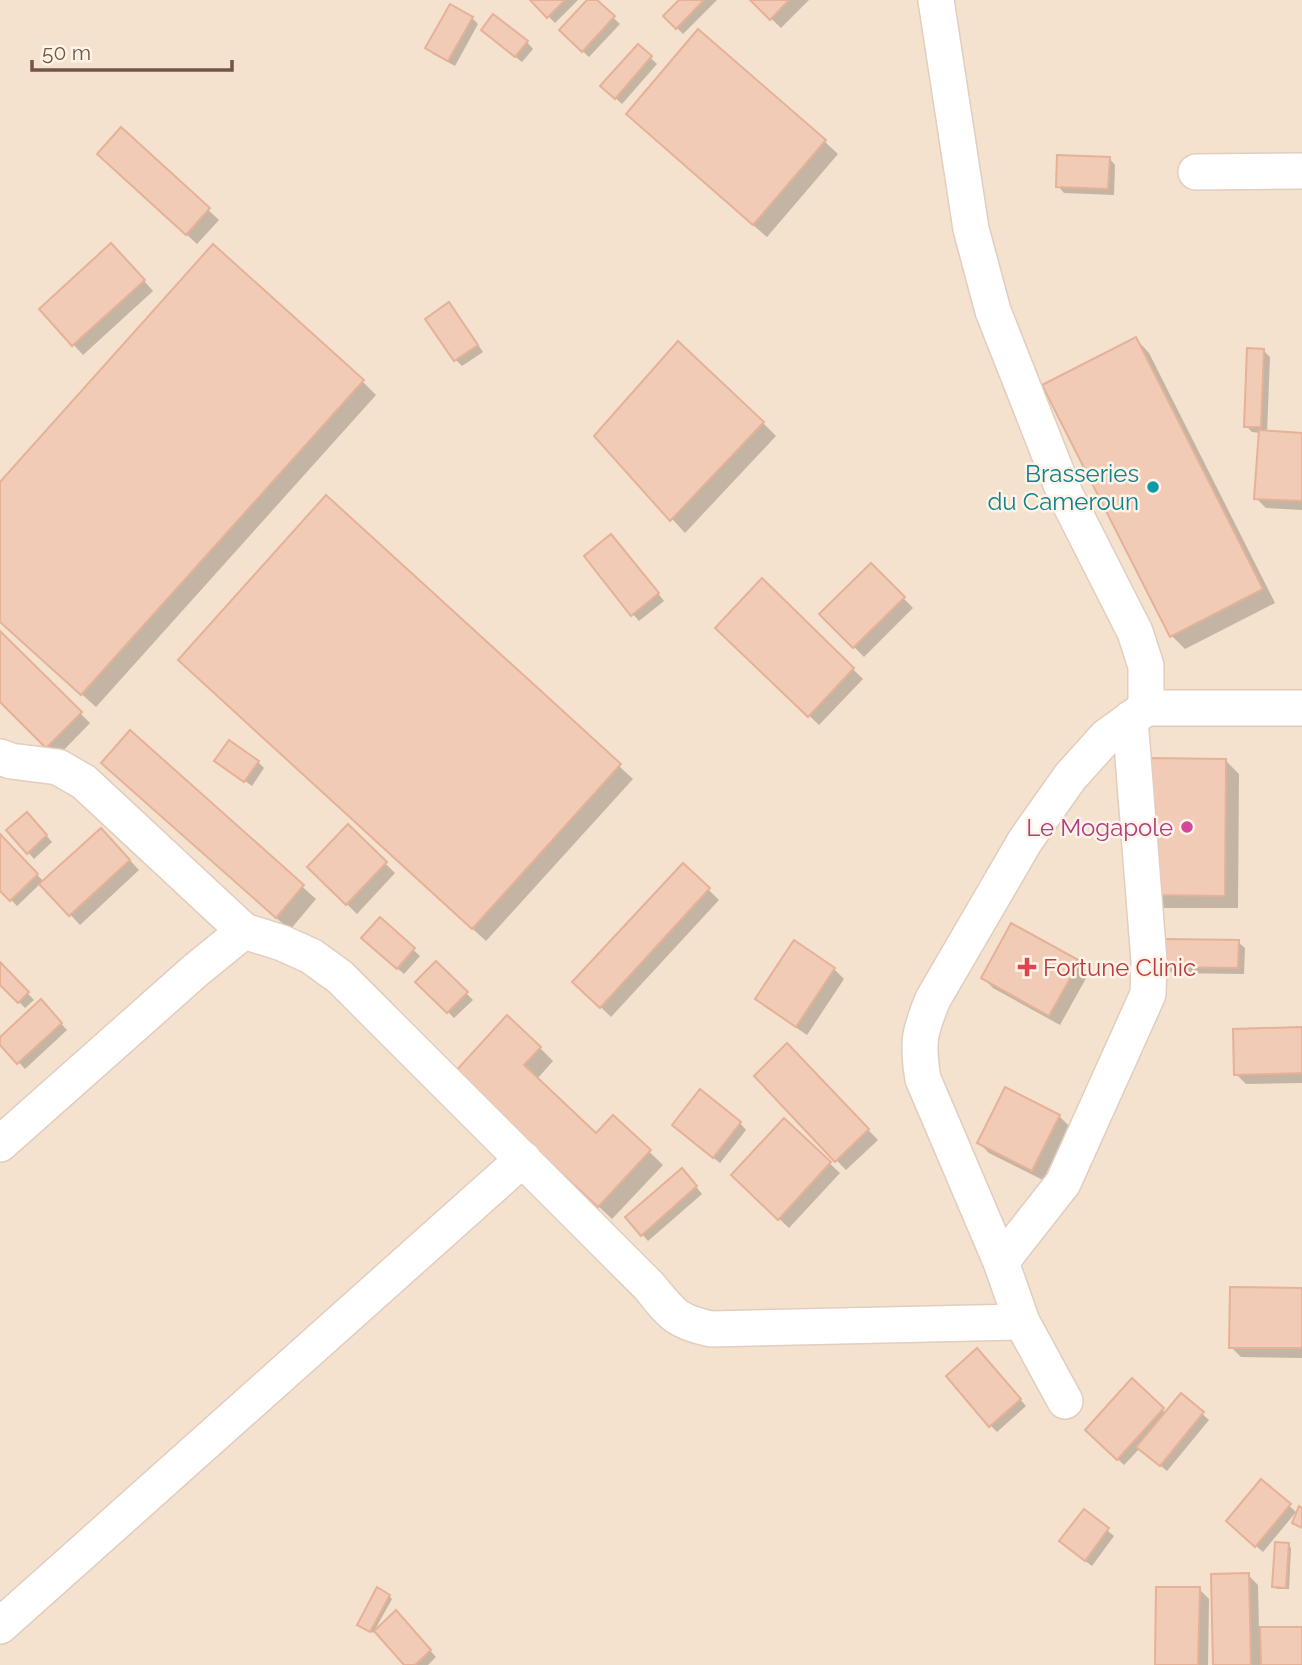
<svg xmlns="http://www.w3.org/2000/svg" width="1302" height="1665" font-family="Raleway,sans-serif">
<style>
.residential{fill:#f4e1ce}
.shadow{fill:#0003}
.building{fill:#f2cbb7;stroke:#e5b197;stroke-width:2}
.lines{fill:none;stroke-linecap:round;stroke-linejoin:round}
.minor-casing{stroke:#e2cdbe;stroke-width:38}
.minor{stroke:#fff;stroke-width:35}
.culture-dot{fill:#0f9aa8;stroke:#fff4e6;stroke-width:2.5}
.hotel-dot{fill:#d1479c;stroke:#fff4e6;stroke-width:2.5}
.health-dot{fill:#e0444e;stroke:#fff4e6;stroke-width:2.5}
.labels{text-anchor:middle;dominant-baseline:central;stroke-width:5;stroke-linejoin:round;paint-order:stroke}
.culture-label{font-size:24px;fill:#0d838f;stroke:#fff4e6;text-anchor:end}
.hotel-label{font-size:24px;fill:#b23c85;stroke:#fff4e6;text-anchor:end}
.health-label{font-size:24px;fill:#be3a42;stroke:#fff4e6;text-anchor:start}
</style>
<rect width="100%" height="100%" fill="#fcf0df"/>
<rect class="residential" x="0" y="0" width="1302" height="1665"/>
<g class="shadow">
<polygon points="532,0 578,0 555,23"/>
<polygon points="589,0 594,0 620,24 589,57 561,30"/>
<polygon points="681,0 717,0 683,34 665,16"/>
<polygon points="752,0 809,0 781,28"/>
<polygon points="472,18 478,24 455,66 433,54 427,48"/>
<polygon points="489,36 527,42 533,49 522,62"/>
<polygon points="638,46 657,64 622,104 609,92"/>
<polygon points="641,127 824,141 838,154 767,237"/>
<polygon points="121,129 219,220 197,244 109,163"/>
<polygon points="1109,158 1115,165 1114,195 1064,193 1058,186"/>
<polygon points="121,255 153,291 83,355 41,309"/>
<polygon points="455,311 483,352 462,366 456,360"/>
<polygon points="1136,339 1149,353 1275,603 1185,649 1172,636"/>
<polygon points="1264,351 1270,357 1267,433 1302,435 1302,510 1266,508 1256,498 1261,433 1252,432 1246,426"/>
<polygon points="362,381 376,395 96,707 0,621 0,485"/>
<polygon points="763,423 776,436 685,533 597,436"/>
<polygon points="327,497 633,779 486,941 193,673"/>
<polygon points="618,543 664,601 639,621 633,614"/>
<polygon points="871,565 913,608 864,657 822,614"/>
<polygon points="762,581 863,679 819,725 718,628"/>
<polygon points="0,633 90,723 57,757 0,700"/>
<polygon points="130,733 316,899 290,930 117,777"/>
<polygon points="1226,761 1239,774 1238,908 1163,908 1149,894"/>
<polygon points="258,762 264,768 252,786 221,764"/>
<polygon points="33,820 52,842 34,859 28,852"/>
<polygon points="348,827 395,873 357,914 309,867"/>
<polygon points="0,836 44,882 111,840 139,870 80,925 41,883 17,906 0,888"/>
<polygon points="683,865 719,900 611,1017 575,982"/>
<polygon points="380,919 420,956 404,974 370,944"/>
<polygon points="794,942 834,969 844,979 807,1035 767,1008 757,999"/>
<polygon points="1238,942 1245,948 1244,974 1172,973 1165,966"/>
<polygon points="1079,963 1089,973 1060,1025 993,988 983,978"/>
<polygon points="436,964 473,1000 454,1018 418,982"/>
<polygon points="0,965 34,1000 25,1008 0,982"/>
<polygon points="47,1008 67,1030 25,1069 0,1042 0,1039"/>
<polygon points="1302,1029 1302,1083 1246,1084 1236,1074"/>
<polygon points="787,1046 878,1140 846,1170 756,1076"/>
<polygon points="540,1048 553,1061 537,1079 596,1135 613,1117 663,1165 612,1219 470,1086"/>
<polygon points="1059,1116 1069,1126 1043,1180 989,1153 979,1143"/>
<polygon points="784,1121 840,1173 789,1228 733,1175"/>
<polygon points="740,1123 746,1130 720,1163 680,1131"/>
<polygon points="688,1177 702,1194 648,1241 642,1234"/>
<polygon points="1302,1290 1302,1358 1241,1357 1231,1347"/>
<polygon points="983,1357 1026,1406 997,1432 990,1425"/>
<polygon points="1132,1381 1166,1413 1181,1395 1209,1420 1167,1471 1140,1448 1124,1465 1087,1430"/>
<polygon points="1262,1481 1296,1512 1263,1552 1234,1527"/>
<polygon points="1084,1512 1114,1536 1092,1566 1068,1548"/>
<polygon points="1288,1545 1291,1548 1289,1589 1277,1589 1274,1586"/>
<polygon points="1248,1575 1258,1585 1259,1629 1302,1628 1302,1665 1215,1665"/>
<polygon points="1199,1589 1209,1599 1208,1665 1157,1665"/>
<polygon points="389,1596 392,1599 373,1633 362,1627"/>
<polygon points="402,1619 436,1657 428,1665 406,1665"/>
</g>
<g class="building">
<polygon points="530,0 565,0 547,18"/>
<polygon points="587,0 597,0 615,16 582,52 559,30"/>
<polygon points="679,0 704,0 676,29 663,16"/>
<polygon points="750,0 789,0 770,20"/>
<polygon points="450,4 473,17 448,61 425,48"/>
<polygon points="493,14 528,41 515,57 481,30"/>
<polygon points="698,29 826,140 753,225 626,114"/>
<polygon points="638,44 652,56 615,99 600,86"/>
<polygon points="121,127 210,208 186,235 97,154"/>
<polygon points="1057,155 1110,157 1108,189 1056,187"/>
<polygon points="111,243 145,280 72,346 39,309"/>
<polygon points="213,244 364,380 81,695 0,622 0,482"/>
<polygon points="449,302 478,345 454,361 425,319"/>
<polygon points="1136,337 1263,589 1170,637 1042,385"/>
<polygon points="678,341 764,422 670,521 594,436"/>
<polygon points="1247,348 1264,349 1261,427 1244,427"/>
<polygon points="1259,430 1302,433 1302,501 1254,499"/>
<polygon points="326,495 621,764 472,929 178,660"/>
<polygon points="611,534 659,593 631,616 584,556"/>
<polygon points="871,563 905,597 853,648 819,614"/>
<polygon points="762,578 854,668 808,717 715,628"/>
<polygon points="0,631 82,712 46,748 0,702"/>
<polygon points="130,730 304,885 276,918 101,763"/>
<polygon points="229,740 259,761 244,782 214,761"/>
<polygon points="1148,758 1226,759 1225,896 1147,895"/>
<polygon points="27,812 47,835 27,854 6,830"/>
<polygon points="348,824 387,862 346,905 307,867"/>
<polygon points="101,828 130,860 69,916 39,884"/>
<polygon points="0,834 38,874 10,901 0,891"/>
<polygon points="683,863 710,888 600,1008 572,982"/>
<polygon points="380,917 415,948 397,969 361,938"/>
<polygon points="1011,923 1080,961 1049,1016 981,978"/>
<polygon points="1164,939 1239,940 1238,968 1163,967"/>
<polygon points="794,940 835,968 796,1027 755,999"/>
<polygon points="436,961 468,992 447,1013 415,982"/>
<polygon points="0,962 29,992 18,1003 0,985"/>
<polygon points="41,999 62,1023 17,1064 0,1045 0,1037"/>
<polygon points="507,1015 541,1047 524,1065 596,1133 613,1115 651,1150 598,1207 454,1073"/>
<polygon points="1302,1027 1302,1073 1234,1075 1233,1029"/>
<polygon points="787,1043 869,1129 835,1162 754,1076"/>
<polygon points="1005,1087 1060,1115 1032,1171 977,1143"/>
<polygon points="700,1089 741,1122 713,1158 672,1125"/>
<polygon points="784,1118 831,1162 778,1220 731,1175"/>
<polygon points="682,1168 697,1186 641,1236 625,1217"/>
<polygon points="1230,1287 1302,1288 1302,1348 1229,1348"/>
<polygon points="977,1348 1021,1399 989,1427 946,1376"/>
<polygon points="1132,1378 1164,1408 1117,1460 1085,1430"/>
<polygon points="1181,1393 1204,1412 1160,1466 1136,1447"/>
<polygon points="1261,1479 1291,1504 1255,1547 1226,1521"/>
<polygon points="1299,1506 1302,1508 1302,1528 1292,1523"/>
<polygon points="1084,1509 1109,1528 1085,1561 1059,1541"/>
<polygon points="1275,1542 1289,1543 1286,1588 1272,1587"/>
<polygon points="1249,1573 1251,1665 1213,1665 1211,1574"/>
<polygon points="377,1587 390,1595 370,1632 357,1625"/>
<polygon points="1156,1587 1200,1587 1198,1665 1155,1665"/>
<polygon points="396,1610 431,1650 415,1665 404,1665 374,1631"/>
<polygon points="1260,1627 1302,1627 1302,1665 1261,1665"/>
</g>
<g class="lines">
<defs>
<g id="minor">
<polyline points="936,0 971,229 993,311 1065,494 1135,632 1146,666 1146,708"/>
<polyline points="1196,172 1302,171"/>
<path d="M0,757L11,761L58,767L84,782L244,931L282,943L311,956L340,977L649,1286C672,1314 675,1321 711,1329L1022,1322"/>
<polyline points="0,1144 196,970 244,931"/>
<polyline points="1001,1262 1063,1183 1148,994 1149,961 1130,719"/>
<path d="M1065,1401L1022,1322L1001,1262L923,1079C917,1043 919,1033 933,999L1025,841L1070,777L1106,737L1146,708H1302"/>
<polyline points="0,1626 523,1159"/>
</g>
</defs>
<use href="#minor" class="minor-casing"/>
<use href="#minor" class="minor"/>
</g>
<circle class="culture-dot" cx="1153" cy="487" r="7"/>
<circle class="hotel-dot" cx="1187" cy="827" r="7"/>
<path class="health-dot" d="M1023.5 956.5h7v7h7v7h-7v7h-7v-7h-7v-7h7z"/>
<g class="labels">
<g class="culture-label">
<text x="1139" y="473">Brasseries<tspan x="1139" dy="28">du Cameroun</tspan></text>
</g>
<g class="hotel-label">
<text x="1173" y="827">Le Mogapole</text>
</g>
<g class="health-label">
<text x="1043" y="967">Fortune Clinic</text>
</g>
</g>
<path d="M32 60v10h200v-10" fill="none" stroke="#735447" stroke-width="3.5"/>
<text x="42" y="60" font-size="21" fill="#735447" stroke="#fff4e6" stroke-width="5" paint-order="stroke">50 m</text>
</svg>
